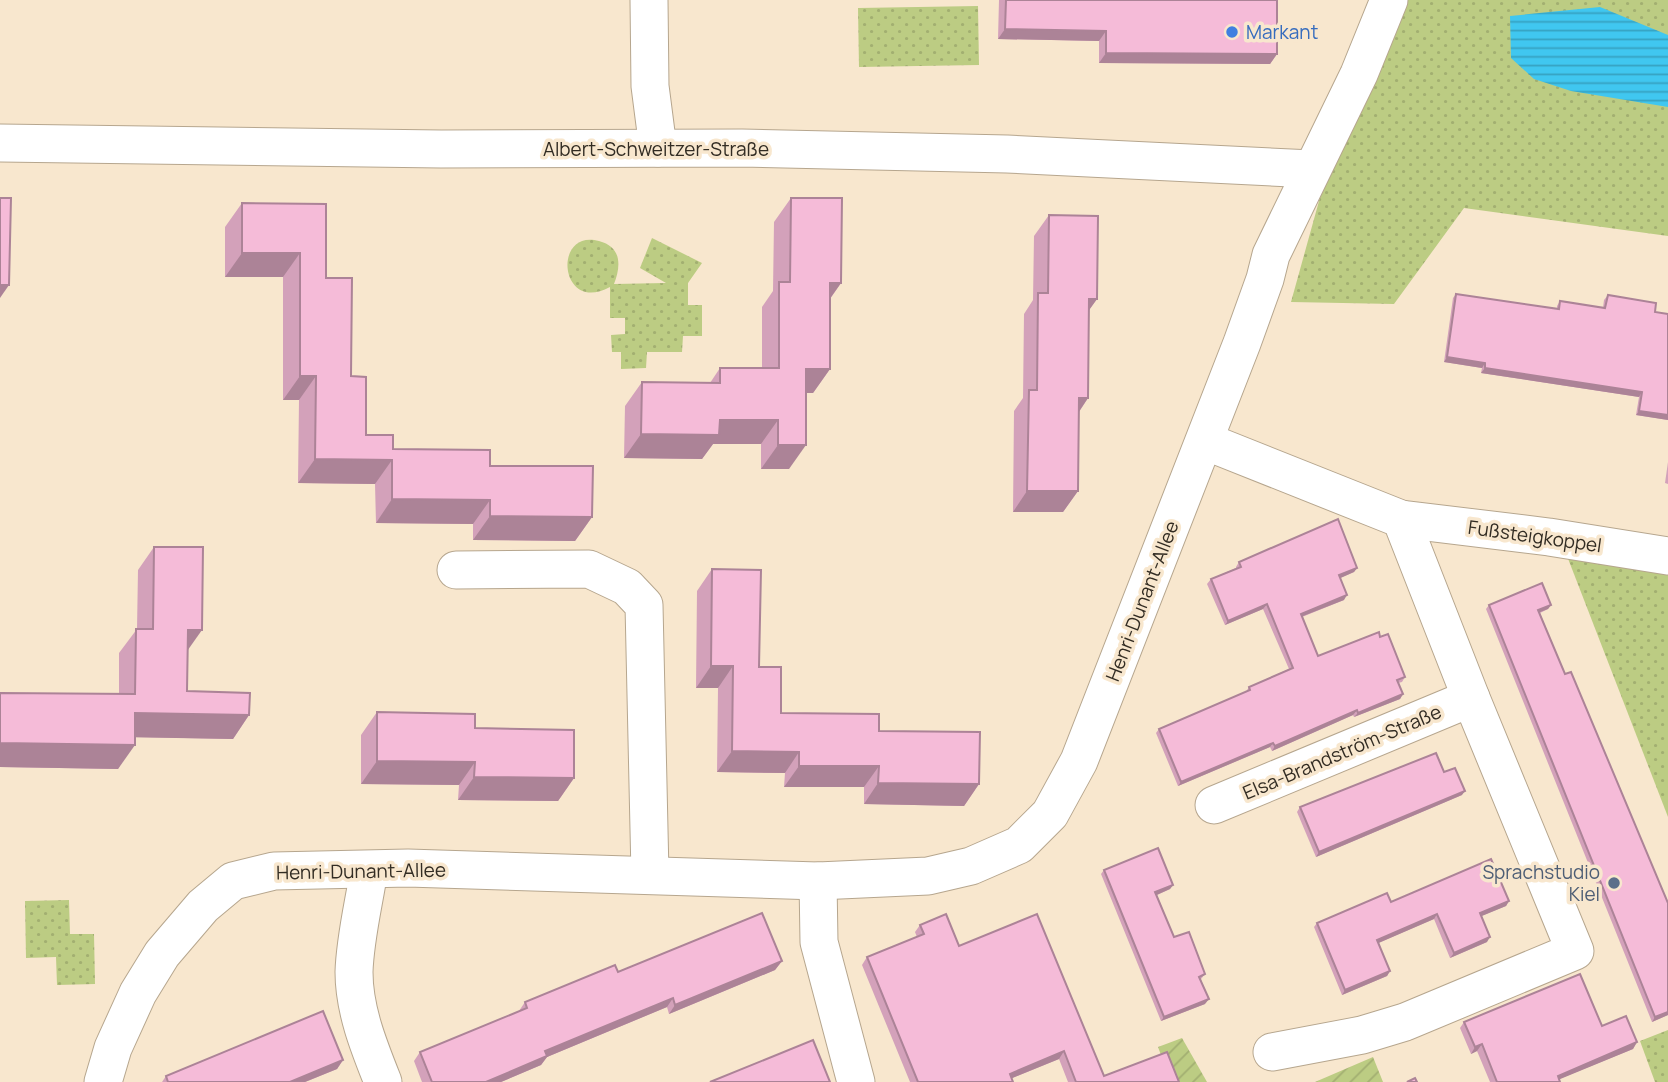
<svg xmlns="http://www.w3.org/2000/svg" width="1668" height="1082" font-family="Manrope,sans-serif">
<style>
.grass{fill:url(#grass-dots)}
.garden{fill:url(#garden-furrows)}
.water{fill:url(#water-rules)}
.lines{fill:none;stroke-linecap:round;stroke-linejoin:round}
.minor-casing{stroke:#b6a68e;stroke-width:39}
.minor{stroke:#fff;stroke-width:37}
.wall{fill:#d3a1ba}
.shaded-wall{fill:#ac8397}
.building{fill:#f5bbd8;stroke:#ac8397;stroke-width:2}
.shop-dot{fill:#3f7fe0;stroke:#f8e7ce;stroke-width:2.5}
.service-dot{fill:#5c6f8a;stroke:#f8e7ce;stroke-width:2.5}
.labels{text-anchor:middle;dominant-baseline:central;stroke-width:7;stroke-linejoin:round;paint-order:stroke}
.shop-label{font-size:19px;fill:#366cbe;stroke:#f8e7ce;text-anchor:start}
.street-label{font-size:19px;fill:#322c23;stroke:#f8e7ce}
.service-label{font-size:19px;fill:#4e5e75;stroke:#f8e7ce;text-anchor:end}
</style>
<defs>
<pattern id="grass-dots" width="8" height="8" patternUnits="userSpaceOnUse" patternTransform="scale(1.75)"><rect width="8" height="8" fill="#bccc83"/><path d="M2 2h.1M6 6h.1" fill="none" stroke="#a2af71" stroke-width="1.8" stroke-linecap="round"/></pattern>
<pattern id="garden-furrows" width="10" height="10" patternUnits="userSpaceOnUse" patternTransform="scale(1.75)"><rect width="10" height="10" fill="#bccc83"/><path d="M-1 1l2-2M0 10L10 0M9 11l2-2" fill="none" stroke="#a2af71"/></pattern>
<pattern id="water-rules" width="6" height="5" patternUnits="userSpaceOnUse" patternTransform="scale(1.75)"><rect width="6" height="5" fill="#40c7f0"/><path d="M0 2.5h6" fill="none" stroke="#36a2c2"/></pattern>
</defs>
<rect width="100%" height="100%" fill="#f8e7ce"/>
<g class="grass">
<polygon points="1401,0 1668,0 1668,236 1464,208 1394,304 1291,302 1324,183"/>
<polygon points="978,6 979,65 859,67 858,8"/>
<path d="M652,238L702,263L688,283V305H702V336H683L682,352H647L646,368L621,369V352H612L611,335L625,334V318H610V287C559,315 552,228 599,241C622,247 621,266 614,284L666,283L640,268Z"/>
<polygon points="1567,556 1668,571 1668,817"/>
<polygon points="69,900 70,934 94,934 95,984 57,985 56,957 26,958 25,901"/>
<polygon points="1668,1030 1668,1082 1655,1082 1640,1041"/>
</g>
<g class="garden">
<polygon points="1182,1038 1207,1082 1171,1082 1158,1047"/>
<polygon points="1373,1057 1383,1082 1315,1082"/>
</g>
<polygon class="water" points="1600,7 1668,35 1668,107 1571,91 1534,79 1511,58 1510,16"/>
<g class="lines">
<defs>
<g id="minor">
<polyline points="649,0 650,86 658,148"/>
<polyline points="0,143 441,149 742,148 1007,154 1312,169"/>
<polyline points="1205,441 1401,519 1471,698 1575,951 1405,1022 1362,1035 1272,1052"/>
<polyline points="1401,519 1549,537 1668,556"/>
<polyline points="456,570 589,569 627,587 644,605 650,874"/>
<polyline points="1214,805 1471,698"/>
<path d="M369,870C364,903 355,938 354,972C354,1010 369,1047 383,1082"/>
<polyline points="818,881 819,942 856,1082"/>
<polyline points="103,1082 113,1048 138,993 162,954 203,906 233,881 274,871 408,868 818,881 928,876 971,866 1019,845 1050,814 1079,761 1242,343 1265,279 1271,255 1359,74 1389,0"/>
</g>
</defs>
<use href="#minor" class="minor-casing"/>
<use href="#minor" class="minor"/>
</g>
<g class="wall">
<polygon points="999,0 1277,0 1277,54 1270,64 1099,63 1099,41 998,39"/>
<polygon points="791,198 841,283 830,299 830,369 813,393 806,393 789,469 761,469 761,444 713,444 702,459 624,458 625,406 642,382 710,383 720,368 762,368 762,307 773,291 774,222"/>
<polygon points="242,203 326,204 326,278 366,435 393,449 490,466 592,517 575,541 473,540 473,524 376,523 375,484 298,483 299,400 283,400 283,277 225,277 225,227"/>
<polygon points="1049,215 1097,299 1089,310 1088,398 1079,412 1078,491 1063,512 1013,512 1014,411 1023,398 1024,314 1033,300 1034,236"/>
<polygon points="1456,294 1557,309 1557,306 1560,301 1603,308 1604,300 1608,295 1655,312 1668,314 1668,420 1636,415 1639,397 1481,373 1482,368 1444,362 1453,298"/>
<polygon points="1668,462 1668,484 1665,483"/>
<polygon points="154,547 188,650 187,691 249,715 233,739 135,737 118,769 0,767 0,693 119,694 119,653 137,629 138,570"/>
<polygon points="1239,562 1357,568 1354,572 1340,578 1344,600 1302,617 1318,656 1380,637 1405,677 1402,682 1398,683 1403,694 1400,699 1354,717 1353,715 1272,751 1270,747 1178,786 1156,733 1159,729 1246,692 1249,687 1289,669 1263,609 1225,625 1207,584 1211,579 1236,568 1236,567"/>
<polygon points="712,569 781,713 879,731 979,784 964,806 864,804 864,787 784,787 785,773 717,772 718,688 696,688 697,591"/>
<polygon points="1489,605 1551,605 1548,609 1540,613 1565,674 1668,1015 1652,1022 1486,609"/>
<polygon points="377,712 475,728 574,778 558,801 458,800 459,785 361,784 361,735"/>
<polygon points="1444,772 1462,795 1316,857 1297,812 1300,807"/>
<polygon points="1104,870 1173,885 1170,889 1157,895 1174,937 1205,974 1201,979 1205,1004 1161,1021 1101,874"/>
<polygon points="1509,901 1506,906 1481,916 1487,942 1450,958 1434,919 1378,943 1390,971 1387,976 1342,995 1314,927 1317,923 1391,902"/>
<polygon points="920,925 959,946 1104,1076 1179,1082 1068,1082 1059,1059 1012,1078 1013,1082 910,1082 862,965 867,957 917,937 915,932"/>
<polygon points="782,961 775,970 669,1014 667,1007 547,1057 541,1065 501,1082 422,1082 414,1061 420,1052 519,1011 525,1002 618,972"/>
<polygon points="1464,1022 1602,1026 1637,1042 1633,1049 1559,1079 1560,1082 1490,1082 1477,1051 1471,1054 1460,1028"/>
<polygon points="343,1060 337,1069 305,1082 162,1082 166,1076"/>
</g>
<g class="shaded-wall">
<polygon points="1005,29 1106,31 1099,41 998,39"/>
<polygon points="1106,53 1277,54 1270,64 1099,63"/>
<polygon points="242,253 300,253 283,277 225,277"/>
<polygon points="830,283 841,283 824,307"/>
<polygon points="0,285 9,285 0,298"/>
<polygon points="1089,299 1097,299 1082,320"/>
<polygon points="1447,357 1485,363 1482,368 1444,362"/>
<polygon points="1485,368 1642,392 1639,397 1481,373"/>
<polygon points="806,369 830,369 813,393 789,393"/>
<polygon points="300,376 316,376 299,400 283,400"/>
<polygon points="1079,398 1088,398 1074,419"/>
<polygon points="1639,411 1668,415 1668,420 1636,415"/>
<polygon points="720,420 778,420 761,444 713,444 702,459 624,458 641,434"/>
<polygon points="778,445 806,445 789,469 761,469"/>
<polygon points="315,459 392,460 375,484 298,483"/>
<polygon points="1027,491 1078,491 1063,512 1013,512"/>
<polygon points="392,499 490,500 473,524 376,523"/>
<polygon points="490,516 592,517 575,541 473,540"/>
<polygon points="1357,568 1354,572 1336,580 1339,575"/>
<polygon points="1347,595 1344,600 1298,618 1301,614"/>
<polygon points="1267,604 1263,609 1225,625 1228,621"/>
<polygon points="1551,605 1548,609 1535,614 1538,610"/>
<polygon points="188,630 202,630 185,654"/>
<polygon points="711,666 733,666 718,688 696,688"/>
<polygon points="1403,694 1400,699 1354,717 1358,713"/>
<polygon points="1357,710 1353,715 1272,751 1275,746"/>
<polygon points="135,713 249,715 233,739 119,737"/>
<polygon points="0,743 135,745 118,769 0,767"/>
<polygon points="1273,743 1270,747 1178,786 1181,782"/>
<polygon points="732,751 799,752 785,773 717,772"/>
<polygon points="377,761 475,762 459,785 361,784"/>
<polygon points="799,766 879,766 864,787 784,787"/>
<polygon points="474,777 574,778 558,801 458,800"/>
<polygon points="878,783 979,784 964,806 864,804"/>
<polygon points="1465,791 1462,795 1316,857 1319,852"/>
<polygon points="1173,885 1170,889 1152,897 1155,892"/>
<polygon points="1509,901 1506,906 1477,918 1480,913"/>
<polygon points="1437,914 1434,919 1374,945 1377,940"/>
<polygon points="1490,937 1487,942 1450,958 1454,953"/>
<polygon points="782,961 775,970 669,1014 675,1005"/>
<polygon points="1390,971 1387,976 1342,995 1345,990"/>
<polygon points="673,998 667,1007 547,1057 541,1065 501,1082 486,1082 545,1051"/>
<polygon points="1209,999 1205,1004 1161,1021 1164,1017"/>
<polygon points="1668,1012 1668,1015 1652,1022 1655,1017"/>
<polygon points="1637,1042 1633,1049 1553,1082 1558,1076"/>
<polygon points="1482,1044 1477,1051 1471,1054 1475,1047"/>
<polygon points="1064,1051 1059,1059 1005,1081 1010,1074"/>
<polygon points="343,1060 337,1069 305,1082 290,1082"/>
</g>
<g class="building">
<polygon points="1006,0 1277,0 1277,54 1106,53 1106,31 1005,29"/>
<polygon points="0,198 11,198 9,285 0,285"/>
<polygon points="791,198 842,198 841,283 830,283 830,369 806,369 806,445 778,445 778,420 720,420 719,435 641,434 642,382 720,383 720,368 779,368 779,282 790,282"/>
<polygon points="242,203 326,204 326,278 352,278 351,376 366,377 366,435 393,435 393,449 490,450 490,466 593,466 592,517 490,516 490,500 392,499 392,460 315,459 316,376 300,376 300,253 242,253"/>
<polygon points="1049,215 1098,216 1097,299 1089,299 1088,398 1079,398 1078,491 1027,491 1029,390 1037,390 1038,293 1048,293"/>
<polygon points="1456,294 1559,309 1560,301 1605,308 1608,295 1656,303 1655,312 1668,314 1668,415 1639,411 1642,392 1485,368 1485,363 1447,357"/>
<polygon points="1338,519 1357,568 1339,575 1347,595 1301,614 1318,656 1379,632 1380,637 1388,634 1405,677 1397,680 1403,694 1358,713 1357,710 1275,746 1273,743 1181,782 1159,729 1250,690 1249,687 1293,668 1267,604 1228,621 1211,579 1241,567 1239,562"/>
<polygon points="154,547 203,547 202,630 188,630 187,691 250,693 249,715 135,713 135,745 0,743 0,693 135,694 136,629 153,629"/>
<polygon points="712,569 761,570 759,667 781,667 781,713 879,714 879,731 980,732 979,784 878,783 879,766 799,766 799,752 732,751 733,666 711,666"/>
<polygon points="1542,583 1551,605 1538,610 1565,674 1571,672 1668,903 1668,1012 1655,1017 1489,605"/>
<polygon points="377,712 475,714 475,728 574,730 574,778 474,777 475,762 377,761"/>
<polygon points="1436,753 1444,772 1455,768 1465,791 1319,852 1300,807"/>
<polygon points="1158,848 1173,885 1155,892 1174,937 1189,932 1205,974 1199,977 1209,999 1164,1017 1104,870"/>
<polygon points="1491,859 1509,901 1480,913 1490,937 1454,953 1437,914 1377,940 1390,971 1345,990 1317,923 1387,893 1391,902"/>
<polygon points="762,913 782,961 675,1005 673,998 545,1051 547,1056 486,1082 432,1082 420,1052 527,1008 525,1002 615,965 618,972"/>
<polygon points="946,914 959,946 1037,914 1104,1076 1167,1052 1179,1082 1076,1082 1064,1051 1010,1074 1013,1082 918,1082 867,957 924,934 920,925"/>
<polygon points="1580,974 1602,1026 1626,1016 1637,1042 1558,1076 1560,1082 1497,1082 1482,1044 1475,1047 1464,1022"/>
<polygon points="323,1011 343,1060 290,1082 168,1082 166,1076"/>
<polygon points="813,1040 830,1082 710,1082"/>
<polygon points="1415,1078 1417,1082 1407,1082"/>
</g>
<circle class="shop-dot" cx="1232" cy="32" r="7"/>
<circle class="service-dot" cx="1614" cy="883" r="7"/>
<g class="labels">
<g class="shop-label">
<text x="1246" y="32">Markant</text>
</g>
<g class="street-label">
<text x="656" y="149">Albert-Schweitzer-Straße</text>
<text transform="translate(1535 536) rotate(8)">Fußsteigkoppel</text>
<text transform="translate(1142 601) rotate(-69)">Henri-Dunant-Allee</text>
<text transform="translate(1342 752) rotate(-23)">Elsa-Brandström-Straße</text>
<text transform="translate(361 871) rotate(-1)">Henri-Dunant-Allee</text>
</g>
<g class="service-label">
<text x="1600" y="872">Sprachstudio<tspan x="1600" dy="22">Kiel</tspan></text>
</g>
</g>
</svg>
